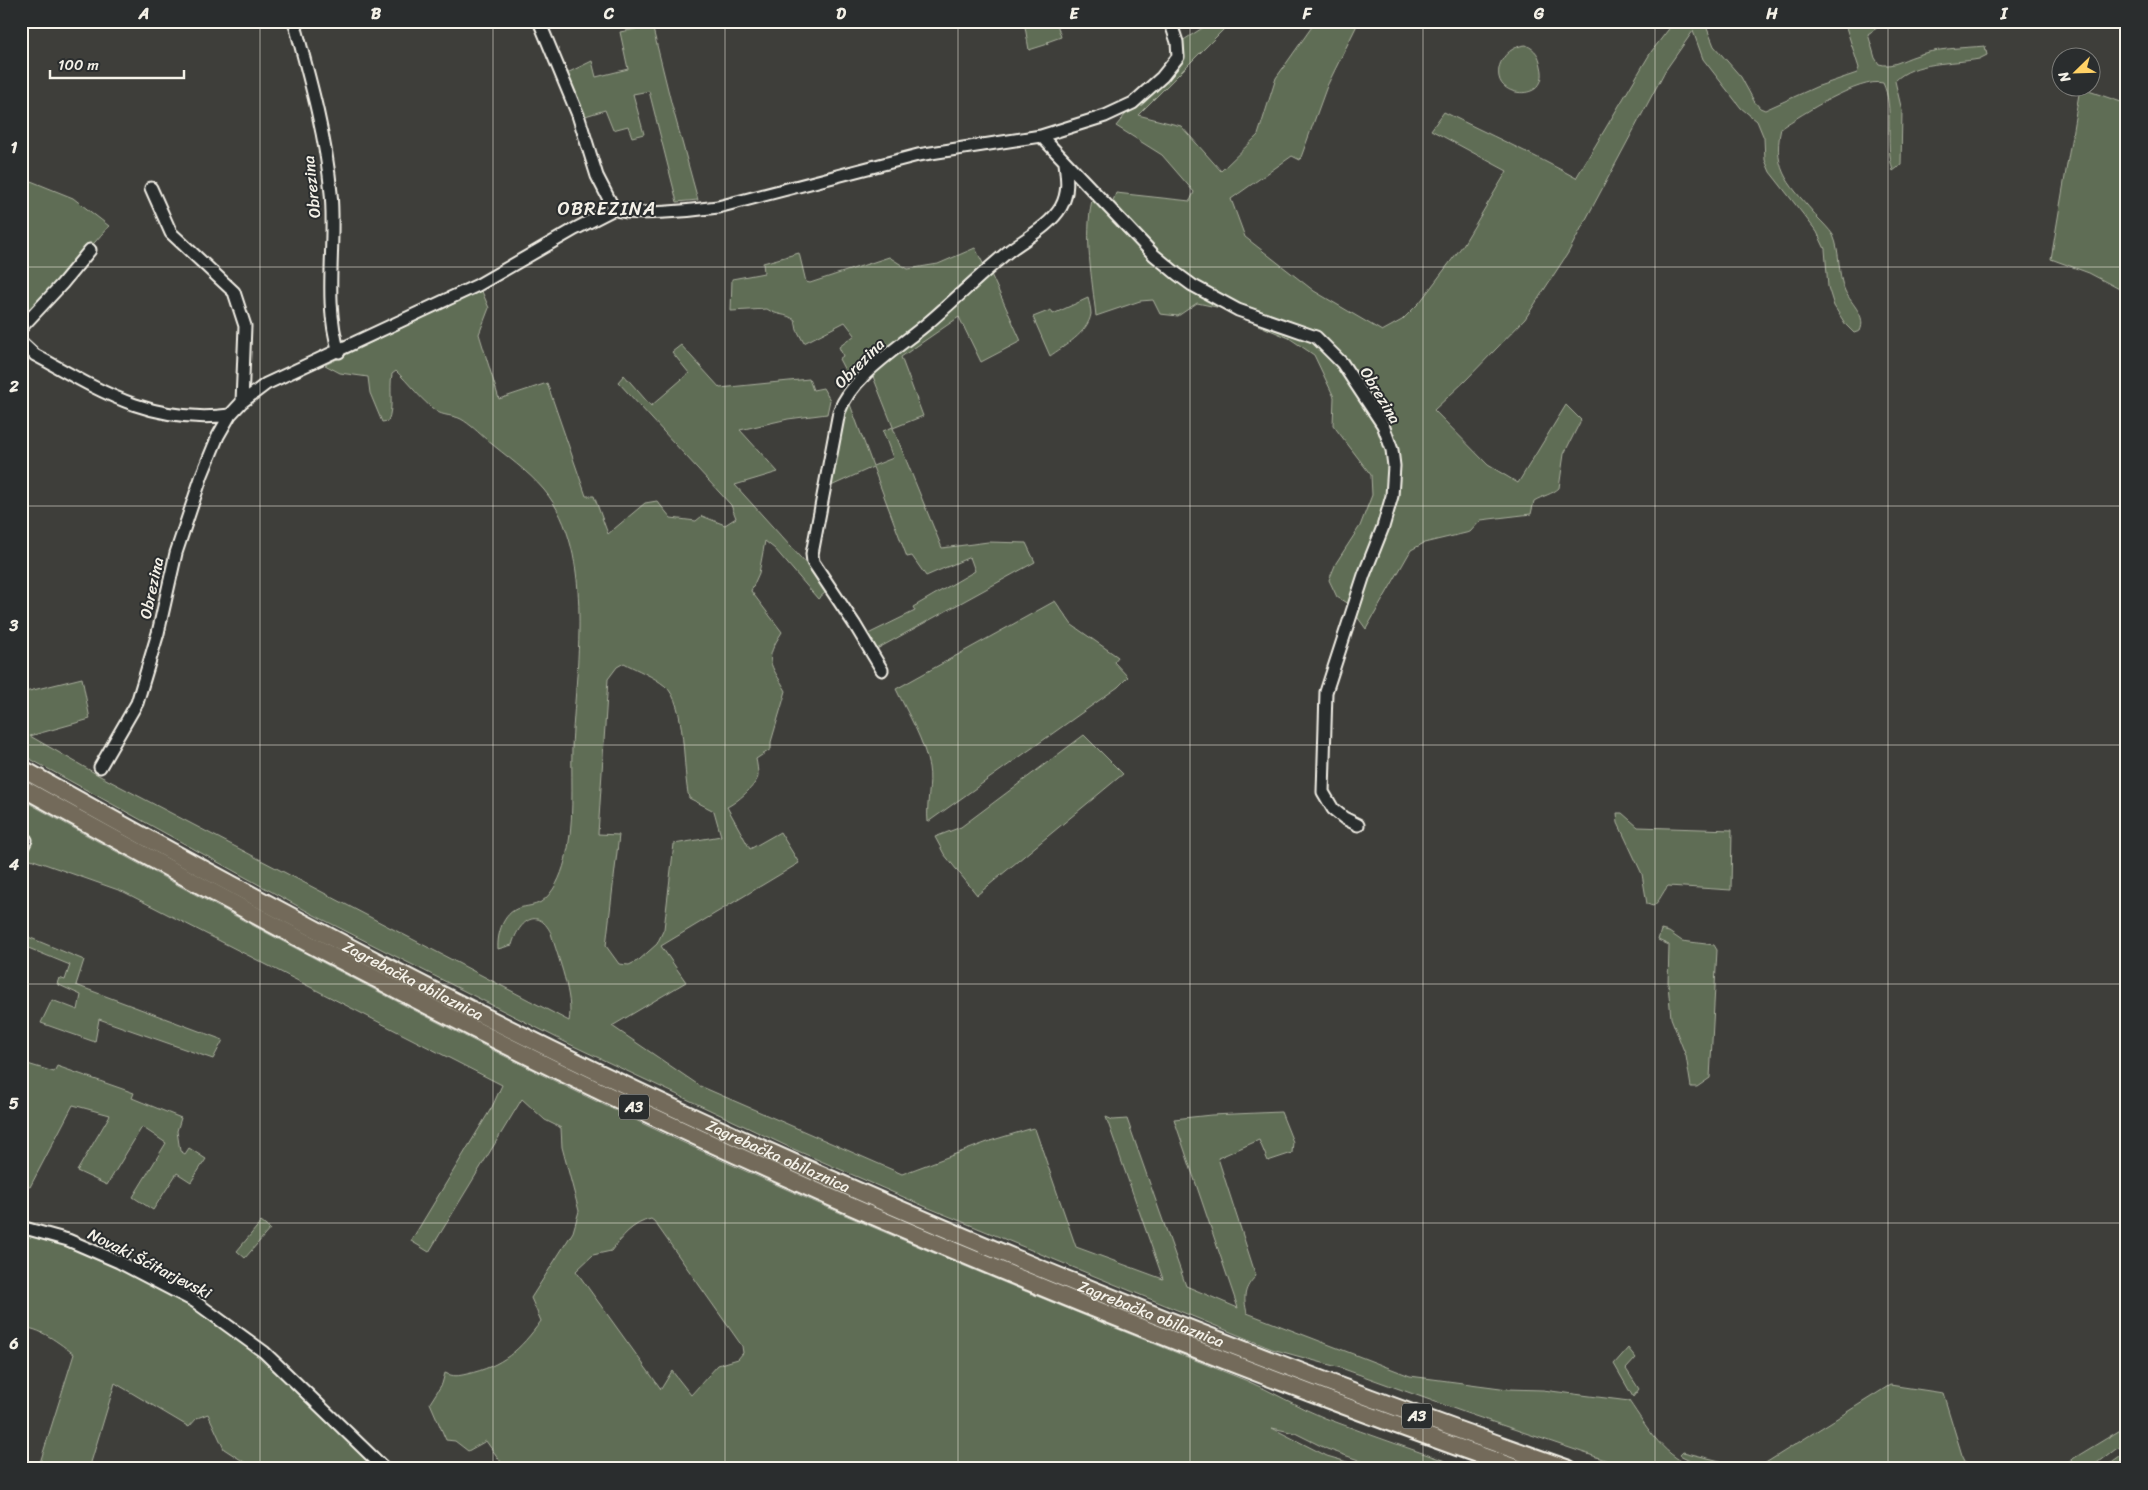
<svg xmlns="http://www.w3.org/2000/svg" width="2148" height="1490" viewBox="0 0 2148 1490" font-family="Sriracha,sans-serif">
	<style>
		.green { fill: #5f6d55; stroke: #aaaf9e; fill-rule: evenodd }
		.lines { fill: none; stroke-linecap: round; stroke-linejoin: round }
		.minor-casing { stroke: #f4f1e8; stroke-width: 15 }
		.highway-casing { stroke: #f4f1e8; stroke-width: 20 }
		.minor { stroke: #2a2d2e; stroke-width: 11 }
		.highway { stroke: #736b5a; stroke-width: 16 }
		.grid { fill: none; stroke: #f4f1e8; stroke-width: 1; stroke-opacity: 0.55 }
		.labels { text-anchor: middle; stroke-width: 4; stroke-linejoin: round; paint-order: stroke }
		.shield { fill: #2a2d2e; stroke: #b7b6b0; stroke-width: 1 }
		.shield-label { font-size: 15px; font-weight: bold; fill: #f4f1e8 }
		.street-label { font-size: 16px; fill: #f4f1e8; stroke: #2a2d2e }
		.quarter-label { font-size: 19px; letter-spacing: 1px; fill: #f4f1e8; stroke: #2a2d2e }
		.neatline { fill: none; stroke: #f4f1e8; stroke-width: 2 }
		.grid-label { font-size: 16px; text-anchor: middle; font-weight: bold; fill: #f4f1e8 }
	</style>
	<rect width="100%" height="100%" fill="#3e3e3a"/>
	<filter id="ink" filterUnits="userSpaceOnUse"><feTurbulence type="fractalNoise" baseFrequency=".02" numOctaves="2"/><feDisplacementMap in="SourceGraphic" scale="10" xChannelSelector="R" yChannelSelector="G"/><feConvolveMatrix kernelMatrix="1 2 1 2 8 2 1 2 1" color-interpolation-filters="sRGB"/></filter>
	<g filter="url(#ink)">
		<path class="green" d="M634,21h17l20,81 27,98 -21,2 -28,-111 -16,3 11,40 -12,3 -4,-11 -15,4 -8,-20 -23,7 -17,-43 27,-13 4,16 32,-8 -8,-37 16,-3z
			M1024,21h32l5,16 -14,5 1,2 -19,6z
			M1210,21h22l-94,94 43,11 40,45 37,-36 18,-57 40,-57h43l-32,65 -27,74 -8,-4 -61,43 14,38 69,54 68,40 20,-11 18,-18 43,-57 44,-74 -76,-41 13,-18c44,22 89,42 132,66l75,-126 24,-31h29l10,25 27,31 13,24 6,7 5,2 51,-23 41,-14 2,-5 -15,-47h43l-19,13 7,24 4,6c13,4 23,-4 36,-8 21,-8 48,-8 70,-10l2,9 -8,4c-26,5 -65,2 -84,22l7,30 -1,54 -8,6c-9,-30 2,-63 -10,-88 -23,-6 -82,32 -102,45 -10,45 11,58 37,90 5,5 11,11 15,17 8,18 4,39 12,56 7,14 22,25 15,40l-6,2 -8,-8 -12,-19 -6,-19 -3,-38 -8,-17 -47,-60 -5,-12 -1,-22 -7,-17 -16,-13 -38,-49 -10,-28 -28,40 -97,182 -43,66 -60,62 -31,29 54,55 30,18 48,-78 15,15 -17,34 -5,34c-6,6 -17,8 -25,13l-3,13 -50,6 -11,12 -46,11 -13,7 -45,79 -18,-25 -11,-7 -8,-17 7,-17 24,-37 12,-31 -1,-20 -38,-50 1,-28 -20,-42 -25,-17 -31,-13 -27,-15 -34,-7 -19,13 -18,-2 -7,-14 -13,1 -44,15c-4,-38 -12,-79 -4,-116l17,11 7,-18 74,8 4,-9 -32,-37 -46,-29 9,-11 55,-51 4,-12 -2,-11 22,-14z
			M1526,45c10,5 13,10 15,21 9,34 -38,33 -42,11 -3,-16 11,-31 27,-32z
			M2080,88l47,16v189l-38,-20 -38,-14z
			M21,177l52,21 36,28 -63,72 -25,25z
			M975,248l10,19 -134,115 -12,-23 4,-3 -4,-9 16,-12 -10,-13 -41,21 -7,-13 -2,-10c-10,-7 -18,-4 -28,-11l-36,2 1,-32 32,-6 -1,-10 36,-10 7,29 4,1 79,-26 19,12 30,-5z
			M990,272l31,69 -40,21 -22,-45 -58,40 22,59 -30,12 49,120 46,-6 38,1 9,19 -160,88 -9,-15 49,-24 -2,-4 62,-36 -5,-14 -44,19 -14,-20 -5,1 -34,-90 -42,19 -2,-7 19,-80 25,67 20,-8 -10,-27 10,-4 -21,-53z
			M481,289l8,19 -10,26 20,65 48,-16 39,113h8l14,38 37,-31 12,-2 14,17 25,3 6,-5 23,9 11,-7 -5,-13 -113,-123 6,-7 27,31 38,-33 -17,-21 9,-7 39,43 89,-9 4,11 10,-2 7,12 -3,14 -39,5 -48,11 38,42 -43,13 74,82 18,24 -9,8 -43,-50 -10,-8 -6,32 -8,18 31,41c-19,30 -12,30 4,59l-15,51v7l-15,10c1,5 2,11 2,17 -1,9 -22,27 -31,31l23,42 30,-17 19,31 -138,83 25,36 -74,44 88,60 202,88 91,-34 40,-12 2,1 41,118 87,32 -57,-162 7,3 14,-1 59,167 52,22 -64,-189 37,-4 70,-3 12,30 -1,11 -24,8 -9,-21 -41,18 38,118c-12,12 -13,21 -9,37l163,63 98,13 35,1 86,11c19,28 35,57 70,68h-67l-163,-55 -128,-46 -69,-19 -348,-143 -133,-58 -226,-106 -251,-127 -293,-161v-61l61,-15 8,41 -60,17 70,40 469,245c5,-24 -11,-63 -18,-88 -14,-28 -33,-10 -39,12l-14,4c-1,-15 5,-36 21,-41 7,-2 15,-2 22,-6 13,-9 20,-26 24,-41 10,-36 6,-76 7,-113 3,-77 25,-194 -28,-258 -16,-19 -38,-34 -57,-50 -8,-7 -17,-16 -26,-21 -8,-4 -18,-3 -25,-8 -15,-11 -27,-28 -40,-40l-4,3c-3,16 2,33 -4,47l-6,1 -12,-29 -2,-16 -28,-4 -15,-8zM624,663c13,7 29,13 41,23 22,18 17,84 24,112l25,13 7,25 -47,8 -10,85 -7,15 -18,16 -10,5 -10,-1 -13,-18 13,-111 -21,-1 10,-155 9,-12z
			M1088,298c1,4 3,11 3,16 -3,19 -27,32 -41,42l-17,-39 18,-7 2,4z
			M1055,601l17,24 46,32 -4,5 14,15 -10,10 -190,135c-2,-19 4,-37 1,-55 -5,-27 -21,-53 -33,-78z
			M1084,735l39,39 -146,121 -33,-41 -9,-17 26,-10z
			M21,799c213,118 427,233 648,337 189,88 382,167 576,244 27,11 52,27 80,38 47,18 95,34 143,51h-84l-57,-20 -32,-16 -23,-5 55,28 44,13h-865l-20,-28 -18,10 -13,-10 -9,-1 -16,-37 12,-19 3,-11c9,4 13,3 22,1 36,-8 53,-24 74,-53l-10,-23 42,-66 6,-21 -17,-64 -1,-19 -16,-8 -23,-21 -93,153 -18,-11 81,-134 10,-22 -378,-193 -102,-36 6,-16 -7,-9zM651,1219l3,2 88,125 1,7 -5,6 -20,6 -27,30 -19,-24 -11,18 -85,-118 17,-16 18,-4c11,-14 21,-28 40,-32z
			M1617,813h5l16,14 94,3 -1,60 -63,-4c-6,7 -8,15 -15,20l-6,-2 -5,-30 -24,-51z
			M1661,930l8,2 13,9 32,4 3,5 -7,128 -13,9h-6l-5,-31 -15,-38 -3,-34 1,-39 -11,-5z
			M21,934l63,26 -8,25 147,55 -10,19 -114,-40 -4,23 -54,-19 11,-23 26,10 3,-15 -24,-11 2,-6 6,2 5,-15 -49,-20z
			M21,1062l33,10 3,-6 77,27 -2,5 49,20 -4,13 3,20 5,3 4,-6 17,11 -15,23 -14,-9 -24,37 -20,-13 33,-54 -24,-16 -35,58 -30,-14 33,-56 -37,-10 -43,82 -9,-4z
			M261,1222l9,7 -25,29 -8,-7z
			M21,1232l51,13 116,57 82,60 112,107h-127l-31,-20 -16,-35 -11,4 -8,9 -74,-44 -26,86h-51l36,-115c-14,-10 -35,-28 -53,-26z
			M1628,1348l8,10 -10,11 13,20 -6,8 -19,-33z
			M1890,1385l53,8 19,62 7,14h-213z
			M2127,1426v19l-11,4 -26,20h-34z
			M1683,1452l70,17c-25,0 -51,-1 -73,-14z
			M2127,1452v17h-24z"/>
		<g class="lines">
			<defs>
				<path id="minor" d="M294,21c15,55 32,115 37,172 5,53 -8,107 8,159
					M539,21l39,94 19,61 17,33c19,8 82,1 104,-2l200,-52 123,-19 64,-20 28,-13 29,-26 16,-20 -1,-15 -7,-21
					M1041,136l113,119 23,19 15,11 46,25 78,27 26,26 41,62 9,25 2,16 -2,30 -9,31 -19,48 -38,117 -3,100 10,17 11,9 14,7
					M151,188l20,45 63,59 11,34 -3,76
					M21,328l41,-44 28,-34
					M21,342l14,13 13,7c60,34 110,62 182,53
					M882,670l-27,-45 -42,-63 -1,-8 27,-142c13,-37 61,-65 90,-90 27,-23 52,-48 80,-71 17,-13 41,-25 52,-44 8,-14 6,-29 4,-44
					M100,767l37,-64 21,-70 18,-80 26,-78 16,-39 12,-21 12,-13 24,-18 212,-99 97,-56 39,-20
					M21,850l5,-10
					M21,1227l47,13 51,22 75,39 70,51 121,117"/>
				<g id="highway">
					<path id="s1" d="M21,768c224,126 450,247 683,354 283,130 571,245 865,347"/>
					<path d="M21,787c222,123 446,244 676,350 269,124 543,234 822,332"/>
				</g>
			</defs>
			<use href="#minor" class="minor-casing"/>
			<use href="#highway" class="highway-casing"/>
			<use href="#minor" class="minor"/>
			<use href="#highway" class="highway"/>
		</g>
	</g>
	<path class="grid" d="M260,21v1448M493,21v1448M725,21v1448M958,21v1448M1190,21v1448M1423,21v1448M1655,21v1448M1888,21v1448M21,267h2106M21,506h2106M21,745h2106M21,984h2106M21,1223h2106"/>
	<g class="labels">
		<g class="shield">
			<rect x="619" y="1094.5" width="30" height="25" rx="4"/>
			<rect x="1402" y="1403.5" width="30" height="25" rx="4"/>
		</g>
		<g class="shield-label">
			<text x="634" y="1112">A3</text>
			<text x="1417" y="1421">A3</text>
		</g>
		<g class="street-label">
			<text transform="translate(311 187) rotate(-96)" y="6">Obrezina</text>
			<text transform="translate(859 363) rotate(-45)" y="6">Obrezina</text>
			<text transform="translate(1381 395) rotate(59)" y="6">Obrezina</text>
			<text transform="translate(151 588) rotate(-78)" y="6">Obrezina</text>
			<text dy="6" stroke="none"><textPath href="#s1" startOffset="446">Zagrebačka obilaznica</textPath></text>
			<text dy="6" stroke="none"><textPath href="#s1" startOffset="851">Zagrebačka obilaznica</textPath></text>
			<text transform="translate(150 1263) rotate(27)" y="6">Novaki Šćitarjevski</text>
			<text dy="6" stroke="none"><textPath href="#s1" startOffset="1256">Zagrebačka obilaznica</textPath></text>
		</g>
		<g class="quarter-label">
			<text x="607" y="215">OBREZINA</text>
		</g>
	</g>
	<rect width="2148" height="1490" fill="none" stroke="#2a2d2e" stroke-width="55"/>
	<g transform="translate(2076 72) rotate(247)"><circle r="24" fill="#2a2d2e" stroke="#7b7b78"/>
	<path d="M0-4L9 19L0 12L-9 19Z" fill="#ffd166"/>
	<text y="-8" font-size="14" font-weight="bold" text-anchor="middle" fill="#f4f1e8">N</text>
	</g>
	<path d="M50 70v8h134v-8" fill="none" stroke="#f4f1e8" stroke-width="2.5"/>
	<text x="58" y="70" font-size="15" fill="#f4f1e8" stroke="#2a2d2e" stroke-width="4" paint-order="stroke">100 m</text>
	<rect x="28" y="28" width="2092" height="1434" class="neatline"/>
	<g class="grid-label">
		<text x="144" y="19">A</text>
		<text x="376" y="19">B</text>
		<text x="609" y="19">C</text>
		<text x="841" y="19">D</text>
		<text x="1074" y="19">E</text>
		<text x="1307" y="19">F</text>
		<text x="1539" y="19">G</text>
		<text x="1772" y="19">H</text>
		<text x="2004" y="19">I</text>
		<text x="14" y="153">1</text>
		<text x="14" y="392">2</text>
		<text x="14" y="631">3</text>
		<text x="14" y="870">4</text>
		<text x="14" y="1109">5</text>
		<text x="14" y="1349">6</text>
	</g>
</svg>
